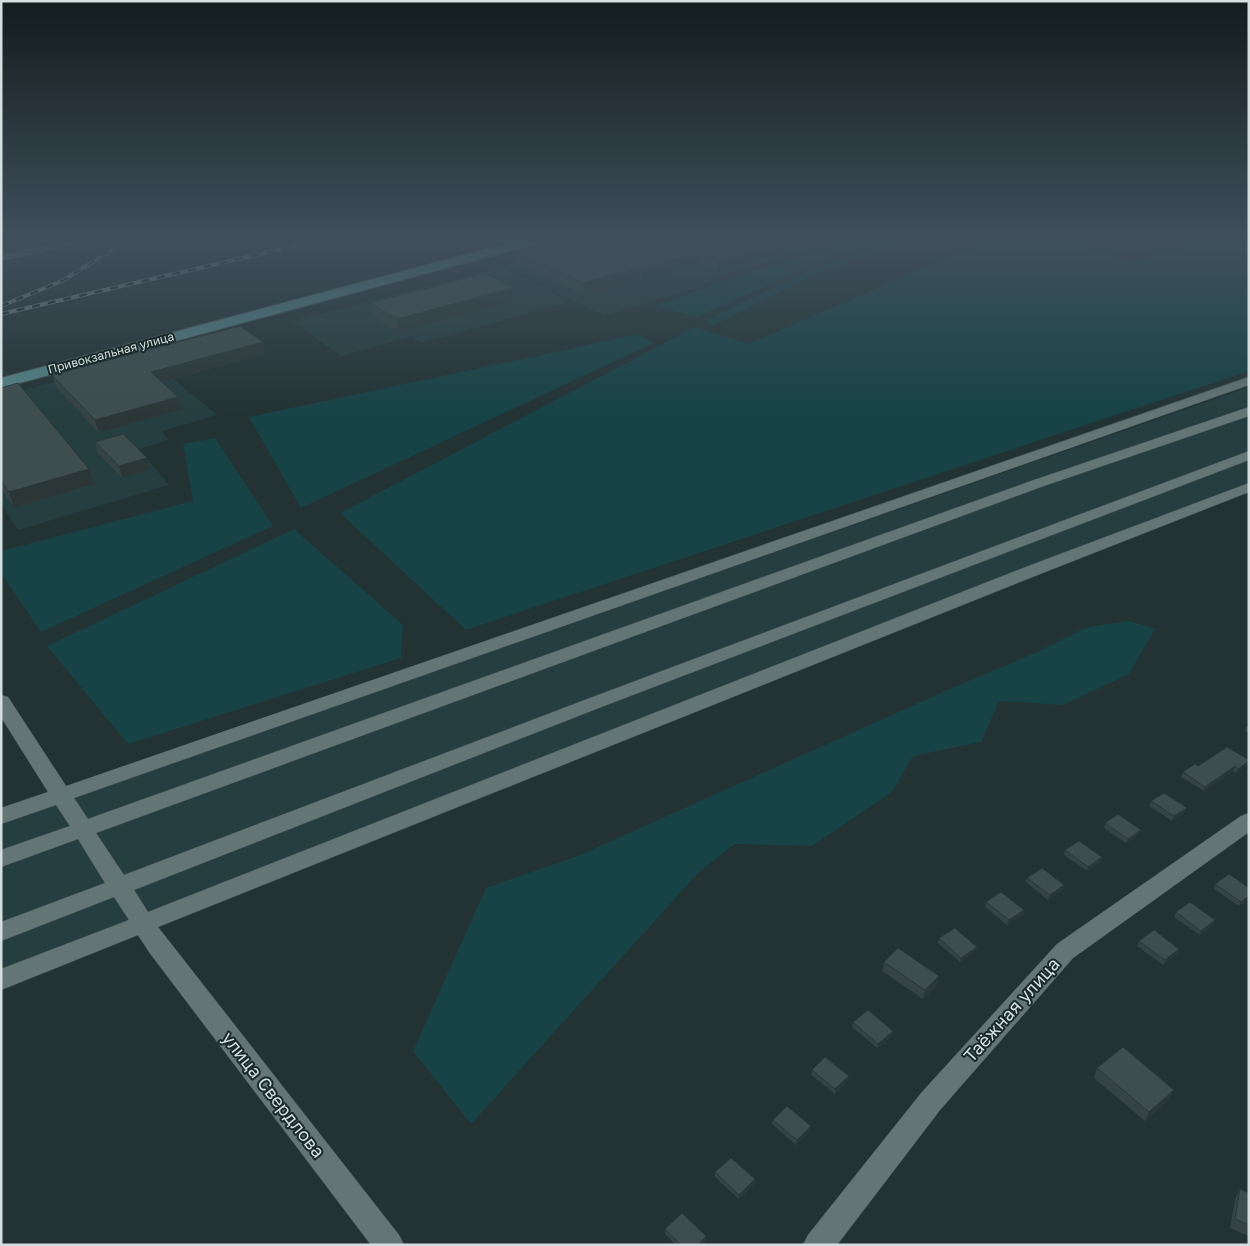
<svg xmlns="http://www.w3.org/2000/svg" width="1250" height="1246" viewBox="0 0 1250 1246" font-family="'Golos Text',sans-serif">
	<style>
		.built { fill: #253e3f }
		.green { fill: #174346 }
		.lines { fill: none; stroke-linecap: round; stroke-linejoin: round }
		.minor-casing { stroke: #445152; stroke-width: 1 }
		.major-casing { stroke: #445152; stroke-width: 2 }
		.minor { fill: #647576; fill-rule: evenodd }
		.major { fill: #548589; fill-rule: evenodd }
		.rail-casing { stroke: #738081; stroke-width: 4 }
		.rail { stroke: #1a292a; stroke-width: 2.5; stroke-dasharray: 8; stroke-linecap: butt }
		.wall { fill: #354344 }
		.shaded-wall { fill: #2b3737 }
		.building { fill: #3e4e4f; stroke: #2b3737 }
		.labels { text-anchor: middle; stroke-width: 4; stroke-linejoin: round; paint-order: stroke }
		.far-street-label { font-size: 12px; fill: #d4dede; stroke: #1a292a }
		.near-street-label { font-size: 18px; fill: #d4dede; stroke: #1a292a }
	</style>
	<rect width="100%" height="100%" fill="#233334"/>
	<path class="built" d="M546,239h296l-126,38 -11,8 -101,31 -100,-51 57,-15 -20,-9z
		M504,267l65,35 -148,41 -10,-6 -70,19 -49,-35z
		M147,357l70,58 -55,16 6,9 -29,9 30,36 -151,45 -17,-26v-108z
		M1249,387v100l-1248,501v-166z"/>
	<path class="green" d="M859,239h10l8,4 -71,25 -109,49 -42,-11 82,-30z
		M992,239h75l66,23 83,-23h20l13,4v128l-783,259 -126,-117 355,-186 53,17z
		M895,241l5,3 -79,28 -107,53 -10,-4 109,-52z
		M639,334l15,9 -353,165 -52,-91z
		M215,438l58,88 -232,106 -40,-59v-22l192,-50 -10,-57z
		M294,529l109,96 -2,33 -273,86 -81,-98z
		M1129,621l26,8 -26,45 -66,31 -64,-4 -18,41 -68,14 -21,36 -80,54 -77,-2 -36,28 -228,252 -58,-73 73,-163 94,-33 374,-168 81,-34 52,-26z"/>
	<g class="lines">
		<defs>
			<path id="minor" d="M71,239h20l-5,3 -85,19v-6z
				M1249,377v8l-1175,413 14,21 943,-338 218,-74v9l-208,71 -945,346 28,42 466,-177 659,-247v9l-645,246 -470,184 14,22 875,-344 226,-85v9l-214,84 -877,351 241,308 5,10h-33l-222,-293 -11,-17 -137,55v-21l128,-49 -15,-23 -113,44v-19l104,-39 -27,-44 -77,28v-17l69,-24 -14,-21 -55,19v-16l47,-16 -47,-75v-22l7,2 58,89z
				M1249,813v19l-176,126 -133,152 -103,135h-34l5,-10 114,-143 135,-148 184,-128z"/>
			<path id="major" d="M524,239h21l-2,3 -542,146v-10z"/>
		</defs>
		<use href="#minor" class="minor-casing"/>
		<use href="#major" class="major-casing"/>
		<use href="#minor" class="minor"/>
		<use href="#major" class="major"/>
		<defs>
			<path id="rail" d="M1,306l61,-25 68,-42
				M1,314l324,-75"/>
		</defs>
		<use href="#rail" class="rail-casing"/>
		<use href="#rail" class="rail"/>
	</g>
	<path class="wall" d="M545,239h254l-16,5v8l-66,19 -16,-7 -59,16 -2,-1 -56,16 -68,-33v-11l30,-8h-1z
		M514,301l-116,31 -26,-17 -2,-12z
		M263,342l2,12 -103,28 16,15 3,12 -82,24 -43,-46 -4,-12z
		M1,388l88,81 5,15 -80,24 -13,-19z
		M95,442l52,16 3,11 -28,9 -24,-25z
		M1249,725v9l-4,-3 1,-4z
		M1249,760l-1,5 -12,8 -3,-2 -29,20 -23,-14 2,-5 15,-6z
		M1151,801l34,11 -13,9 -23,-15z
		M1105,823l36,7 -2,4 -13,9 -22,-15z
		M1065,850l36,12 -14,9 -23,-16z
		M1027,878l37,7 -1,4 -15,11 -22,-18z
		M1215,884l34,4v11l-10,7 -25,-17z
		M986,902l37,12 -16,11 -22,-18z
		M1176,912l39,8 -2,5 -13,10 -26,-18z
		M939,938l38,9 -1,4 -16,11 -22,-19z
		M1139,941l38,13 -14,11 -26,-19z
		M884,962l53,23 -14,14 -41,-28z
		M853,1022l39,14 -15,12 -25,-21z
		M1097,1068l73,31 -25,22 -51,-43z
		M812,1070l37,6 -1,4 -13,14 -24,-19z
		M773,1120l38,6 -1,5 -14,14 -24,-21z
		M715,1172l40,7 -1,5 -15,15 -24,-22z
		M1240,1189l9,4v43l-19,-8 5,-29z
		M665,1229l41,7v5l-4,4h-26l-11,-11z"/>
	<path class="shaded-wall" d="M7,239h19l1,8 -26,6v-12z
		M772,239h27l-16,5v8l-66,19 1,-11z
		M701,252v12l-59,16v-12z
		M640,267v12l-56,16 -1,-12z
		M513,288l1,13 -116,31 -1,-13z
		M263,342l2,12 -111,30 -3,-12z
		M178,397l3,12 -82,24 -4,-13z
		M147,458l3,11 -28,9 -3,-12z
		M89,469l5,15 -80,24 -5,-16z
		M1249,761l-1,4 -12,8 2,-4z
		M1235,766l-2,5 -29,20 1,-4z
		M1187,808l-2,4 -13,9 2,-5z
		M1141,830l-2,4 -13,9 2,-4z
		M1102,857l-1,5 -14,9 1,-4z
		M1064,885l-1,4 -15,11 2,-5z
		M1249,896v3l-10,7 2,-4z
		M1024,910l-1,4 -16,11 2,-5z
		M1215,920l-2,5 -13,10 1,-4z
		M977,947l-1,4 -16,11 1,-4z
		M1179,949l-2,5 -14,11 2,-5z
		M939,976l-2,9 -14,14 2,-9z
		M893,1031l-1,5 -15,12 1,-4z
		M849,1076l-1,4 -13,14v-5z
		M1174,1090l-4,9 -25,22 4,-9z
		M811,1126l-1,5 -14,14 1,-5z
		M755,1179l-1,5 -15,15v-4z
		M706,1236v5l-4,4h-4z"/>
	<path class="building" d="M560,239h219l5,2 -66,19 -17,-8 -59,16 -2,-1 -57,16 -67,-32z
		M485,273l28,15 -116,31 -27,-16z
		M240,326l23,16 -112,30 27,25 -83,23 -43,-45z
		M18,383l71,86 -80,23 -8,-11v-93z
		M123,434l24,24 -28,8 -24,-24z
		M1227,747l22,13v1l-11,8 -3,-3 -30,21 -22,-15 12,-8 3,2z
		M1164,793l23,15 -13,8 -23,-15z
		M1118,814l23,16 -13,9 -23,-16z
		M1079,841l23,16 -14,10 -23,-17z
		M1042,868l22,17 -14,10 -23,-17z
		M1229,874l20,14v8l-8,6 -26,-18z
		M1001,892l23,18 -15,10 -23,-18z
		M1190,902l25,18 -14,11 -25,-19z
		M955,928l22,19 -16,11 -22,-20z
		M1154,930l25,19 -14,11 -26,-19z
		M898,948l41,28 -14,14 -41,-28z
		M868,1010l25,21 -15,13 -25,-22z
		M1123,1047l51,43 -25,22 -52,-44z
		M825,1057l24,19 -14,13 -23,-19z
		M787,1106l24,20 -14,14 -24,-20z
		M731,1158l24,21 -16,16 -24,-23z
		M1240,1189l9,4v32l-14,-6z
		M682,1213l24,23 -8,9h-17l-16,-16z"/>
	<linearGradient id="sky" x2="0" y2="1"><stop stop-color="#131c1d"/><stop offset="0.58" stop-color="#3f505c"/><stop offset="1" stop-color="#3f505c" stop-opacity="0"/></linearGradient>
	<rect width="1250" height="414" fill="url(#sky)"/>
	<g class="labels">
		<g class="far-street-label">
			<text transform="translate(111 353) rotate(-15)" y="4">Привокзальная улица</text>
		</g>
		<g class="near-street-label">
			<text transform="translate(1012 1010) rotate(-48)" y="6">Таёжная улица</text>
			<text transform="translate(273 1095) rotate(52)" y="6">улица Свердлова</text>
		</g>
	</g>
	<rect width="1250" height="1246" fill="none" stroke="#d4dede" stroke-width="5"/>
</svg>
